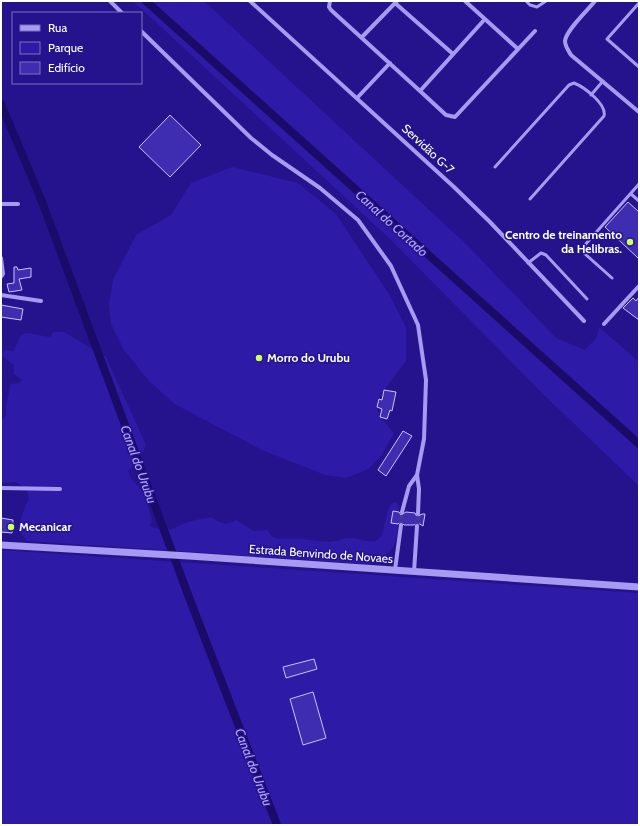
<svg xmlns="http://www.w3.org/2000/svg" width="640" height="826" viewBox="0 0 640 826" font-family="Cabin,sans-serif">
	<style>
		.green { fill: #2d1aa7 }
		.lines { fill: none; stroke-linecap: round; stroke-linejoin: round }
		.canal { stroke: #1a0b69; stroke-width: 8 }
		.building { fill: #3f2db1; stroke: #cac2fc }
		.minor-tunnel { stroke: #46369e; stroke-width: 4; stroke-dasharray: 4 2; stroke-linecap: butt }
		.service { stroke: #a79bf1; stroke-width: 3 }
		.minor { stroke: #a79bf1; stroke-width: 4 }
		.tertiary { stroke: #a79bf1; stroke-width: 7 }
		.poi-dot { fill: #cfff5b; stroke: #25138d; stroke-width: 1.5 }
		.labels { text-anchor: middle; stroke-width: 3; stroke-linejoin: round; paint-order: stroke }
		.street-label { font-size: 12px; fill: #fff; stroke: #25138d }
		.poi-label { font-size: 12px; font-weight: bold; fill: #fff; stroke: #25138d; text-anchor: start }
		.water-label { font-size: 13px; font-style: italic; fill: #b1a7f8; stroke: #25138d }
	</style>
	<rect width="100%" height="100%" fill="#25138d"/>
	<path class="green" d="M133,1h71l264,245 88,92 29,12 12,-13 2,-10 40,35v124l-96,-92 -153,-155z
		M232,167l66,16 38,31 53,80 17,33v34l-27,36 -2,10 3,10 14,16 -13,23 -13,13 -22,9 -21,-3 -63,-25 -86,-45 -27,-24 -25,-31 -13,-26 -2,-20 4,-24 23,-45 35,-20 20,-32z
		M53,332h11l42,25 40,88c-3,8 -11,21 -18,26l3,8 14,15 7,26 -2,6c21,9 24,0 42,-5 6,-2 13,-2 19,-4 9,6 15,9 25,3l18,11 13,-1c1,1 4,5 6,7 9,4 21,0 30,2 9,1 19,3 28,3 6,-1 12,-4 18,-4 8,-1 21,6 28,2 11,-6 4,-27 17,-38l3,1 2,5c-2,13 1,36 -11,45 -5,4 -12,6 -18,11l-343,-23 -10,-12c5,-11 6,-20 12,-30l-2,-9 -11,-8 -15,1v-63l5,-4c-1,-11 3,-20 4,-32l9,-1 3,-3 -8,-6v-9l-12,-9 2,-6 10,1 6,-15 6,-3 24,4z
		M1,550l638,43v232h-638z"/>
	<g class="lines">
		<path class="canal" d="M146,1l493,443
			M1,104l40,95 149,401 87,225"/>
	</g>
	<path class="building" d="M170,115l31,30 -31,32 -31,-30z
		M628,202l11,10v47l-34,-32z
		M14,267h3l1,3 13,-2v9l-12,2 3,11 -13,2 -2,-8 7,-1z
		M639,297v23l-16,-12 10,-10 3,3z
		M1,305l22,4 -2,11 -20,-3z
		M384,390l12,2 -4,19 -2,-1 -3,9 -7,-2 2,-8 -5,-2 2,-8 3,1z
		M403,431l9,5 -26,40 -8,-6z
		M393,511l6,1 2,3 5,-3 9,1 2,4 5,-3h3l-2,12 -5,-3 -4,2h-10l-3,-3 -3,2 -7,-1z
		M1,518l12,2 -1,13 -11,-1z
		M314,659l3,10 -31,9 -3,-11z
		M313,692l13,46 -23,7 -13,-46z"/>
	<g class="lines">
		<path class="minor-tunnel" d="M401,525l1,-13
			M417,526l1,-12"/>
		<path class="service" d="M526,1l4,4 7,2 9,-6
			M639,3l-32,36 32,28
			M591,95l12,-14
			M495,167l74,-82 5,-2c10,4 33,21 30,33l-74,83
			M631,194l8,7
			M528,263l13,-10 5,2 41,44
			M612,278l-27,-24 -2,-3 1,-5 55,-62"/>
		<path class="minor" d="M110,1l12,12
			M250,1l204,186 36,35 94,99
			M330,1l-1,6 2,3 89,81 65,-72
			M465,1l53,48
			M595,1c-7,9 -29,29 -30,40 0,5 3,9 6,14l68,57
			M395,3l58,51
			M141,31l110,107 21,17 48,33 38,32 33,46 27,59 8,55 -2,59 -7,36 -8,11 -7,26
			M362,37l35,-36
			M420,91l26,24 9,2 80,-86
			M357,98l33,-35
			M1,204h17
			M1,258l2,16 -2,3
			M1,295l40,6
			M604,324l35,-38
			M417,475l2,14 -1,25
			M1,488l59,1
			M395,570l6,-45
			M414,572l3,-46"/>
		<path class="tertiary" d="M1,545l188,11 450,31"/>
	</g>
	<g class="poi-dot">
		<circle cx="630" cy="242" r="4"/>
		<circle cx="259" cy="358" r="4"/>
		<circle cx="11" cy="527" r="4"/>
	</g>
	<g class="labels">
		<g class="street-label">
			<text transform="translate(428 149) rotate(43)" y="4">Servidão G-7</text>
			<text transform="translate(321 554) rotate(4)" y="4">Estrada Benvindo de Novaes</text>
		</g>
		<g class="poi-label">
			<text x="622" y="239" text-anchor="end">Centro de treinamento<tspan x="622" dy="14">da Helibras.</tspan></text>
			<text x="267" y="362">Morro do Urubu</text>
			<text x="19" y="531">Mecanicar</text>
		</g>
		<g class="water-label">
			<text transform="translate(392 223) rotate(42)" y="5">Canal do Cortado</text>
			<text transform="translate(139 464) rotate(70)" y="5">Canal do Urubu</text>
			<text transform="translate(254 767) rotate(69)" y="5">Canal do Urubu</text>
		</g>
	</g>
	<rect width="640" height="826" fill="none" stroke="#ffffff" stroke-width="4"/>
	<rect x="12" y="12" width="130" height="72" fill="#25138d" stroke="#7c71bb"/>
	<rect x="20" y="25" width="20" height="6" fill="#a79bf1" stroke="#7c71bb"/>
	<text x="48" y="32" font-size="12" fill="#ffffff">Rua</text>
	<rect x="20" y="42" width="20" height="12" fill="#2d1aa7" stroke="#7c71bb"/>
	<text x="48" y="52" font-size="12" fill="#ffffff">Parque</text>
	<rect x="20" y="62" width="20" height="12" fill="#3f2db1" stroke="#7c71bb"/>
	<text x="48" y="72" font-size="12" fill="#ffffff">Edifício</text>
</svg>
